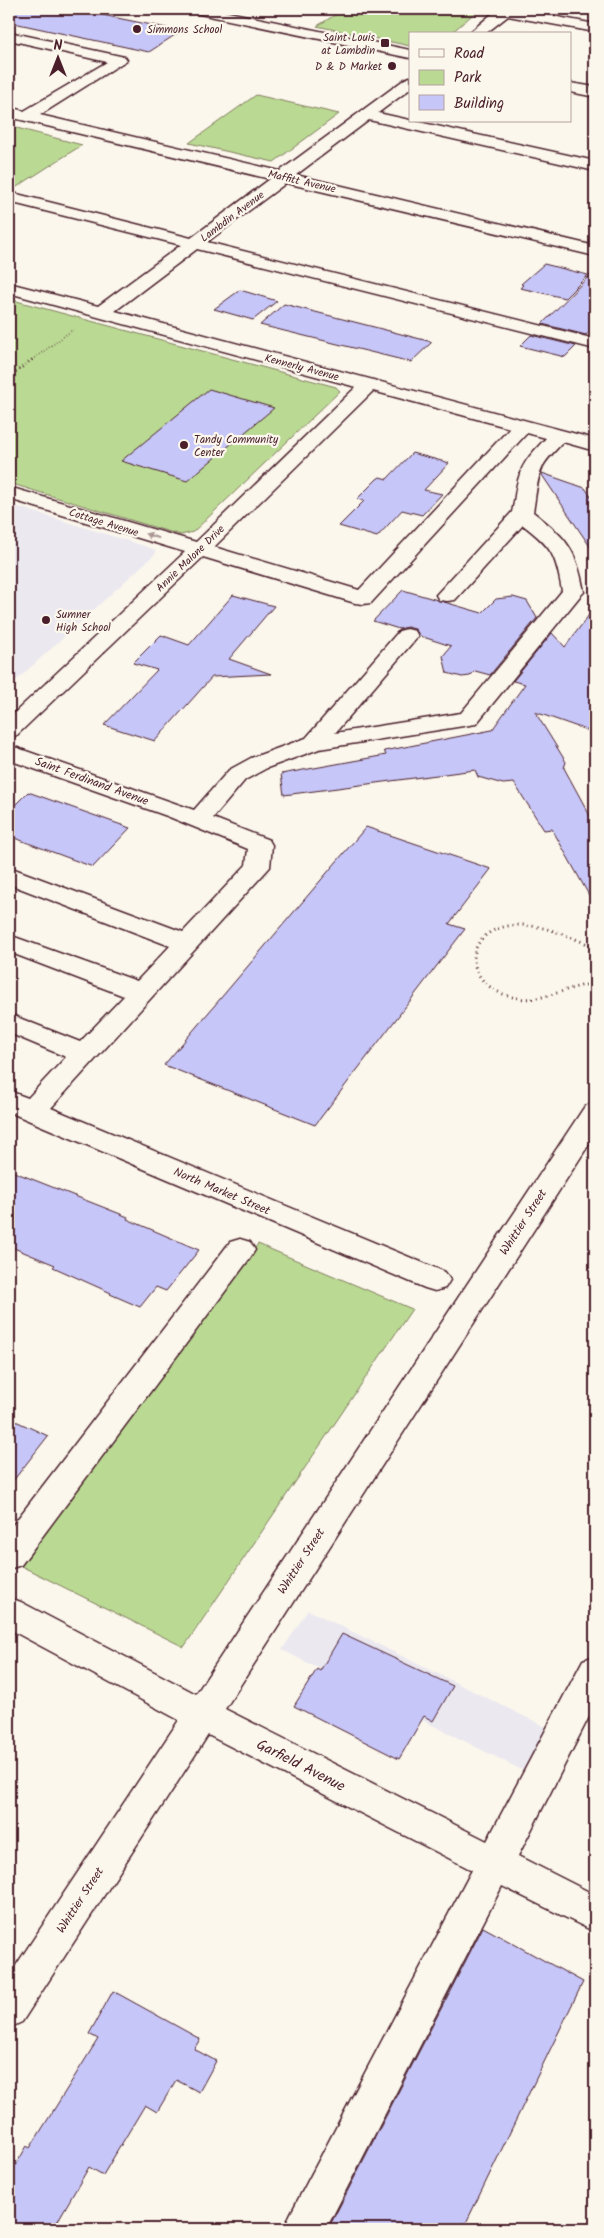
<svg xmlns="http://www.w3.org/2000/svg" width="604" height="2238" viewBox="0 0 604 2238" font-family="Kalam,sans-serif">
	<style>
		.built { fill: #ebe8f0 }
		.green { fill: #bada93; stroke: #827c5f }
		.building { fill: #c7c6f8; stroke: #4a1f2b }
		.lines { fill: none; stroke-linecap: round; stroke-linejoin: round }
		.minor-casing { stroke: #4a1f2b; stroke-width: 3 }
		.path-far2 { stroke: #4a1f2b; stroke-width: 2; stroke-dasharray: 0.5 2.5; stroke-linecap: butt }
		.path-far1 { stroke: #4a1f2b; stroke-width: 2.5; stroke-dasharray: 1 3; stroke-linecap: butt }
		.path { stroke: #4a1f2b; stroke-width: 3; stroke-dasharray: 1 4; stroke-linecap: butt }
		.minor { fill: #fbf7ec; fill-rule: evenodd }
		.oneway { fill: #ab9695 }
		.poi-dot { fill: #4a1f2b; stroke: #fbf7ec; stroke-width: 2 }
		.labels { text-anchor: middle; stroke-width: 4.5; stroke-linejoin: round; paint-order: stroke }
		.far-poi-label { font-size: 11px; fill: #4a1f2b; stroke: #fbf7ec; text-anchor: start }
		.far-street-label { font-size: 11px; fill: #4a1f2b; stroke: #fbf7ec }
		.street-label { font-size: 12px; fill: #4a1f2b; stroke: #fbf7ec }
		.near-street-label { font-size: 15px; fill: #4a1f2b; stroke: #fbf7ec }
	</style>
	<rect width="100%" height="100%" fill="#fbf7ec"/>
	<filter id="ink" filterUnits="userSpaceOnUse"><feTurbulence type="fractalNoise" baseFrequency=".02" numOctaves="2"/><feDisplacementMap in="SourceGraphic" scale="10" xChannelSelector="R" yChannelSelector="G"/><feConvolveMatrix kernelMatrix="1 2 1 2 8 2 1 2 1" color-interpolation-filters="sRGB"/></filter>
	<g filter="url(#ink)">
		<path class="built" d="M9,504l145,45 2,4 -147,134z
			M308,1610l240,118 -22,44 -244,-122z"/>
		<path class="green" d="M345,9h129l4,1 -28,24h-40v12l-93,-20z
			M256,95l83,19 -65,48 -85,-19z
			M9,126l73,19 -73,47z
			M9,299l327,88 4,4 -147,141 -12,3 -11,-3 -161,-49z
			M258,1244l154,65 -228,338 -167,-83z"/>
		<path class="building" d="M9,9h64l108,22 -32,21 -140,-30z
			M544,264l44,11 -23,23 -45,-10 3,-3 -2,-1z
			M595,270v56l-9,9 -44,-11z
			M240,290l37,11 -24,19 -39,-11z
			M284,304l90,23 58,15 -21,20 -151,-37z
			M531,335l45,11 -11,11 -45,-11z
			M209,389l65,19 -87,73 -66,-20z
			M412,453l37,10 -25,27 18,4 -20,21 -20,-5 -25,27 -38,-11 25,-25 -7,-2 20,-20 3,-2 7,2z
			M542,473l43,15 10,14v52l-53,-79z
			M403,590l79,23 14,-14 17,-2 14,4 10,17 -47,57 -15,-4 -5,5 -8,1 -15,-4 -4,-17 8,-10 -31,-10 -5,-7 -8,-2 -8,2 -26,-8z
			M233,595l41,11 -45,53 42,15 -59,3 -57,64 -51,-16 53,-55 -24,-7 28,-28 28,10z
			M595,607v126l-60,-21 31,50 -2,6 31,57v81l-43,-77 -8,1 -30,-47 -11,1 -25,-7 -3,-7 -191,25 -3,-21 105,-19 -2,-4 108,-21 33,-46 -12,-3 39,-48 13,14z
			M28,792l102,36 -37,39 -84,-31v-25z
			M366,827l125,42 -42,55 16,5 -150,196 -151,-60z
			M9,1170l119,47 -1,2 72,31 -33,41 -10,-4 -16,20 -30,-13 1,-1 -58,-26 2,-2 -46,-19z
			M9,1418l39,18 -39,50z
			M342,1634l111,52 -20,35 -9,-5 -25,43 -105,-53 23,-37 3,2z
			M483,1927l100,55 -120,247h-135z
			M113,1991l87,48 -6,10 22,12 -17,31 -23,-12 -19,32 -12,-7 -42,70 -14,-8 -36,62h-44v-53l18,-30 3,2 68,-109 -9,-5z"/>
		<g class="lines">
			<defs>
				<path id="minor" d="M188,9h26l196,41v8l-215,-45z
					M486,9h29l80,15v8l-87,-16 -23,18h-17l25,-21z
					M9,32l111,24 5,1 2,3 -87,55 240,56 125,-92 5,-2v12l-32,24 217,48v10l-226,-51 -73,55 299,71v10l-309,-73 -79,59 388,97v10l-398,-100 -82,62 480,128v12l-32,-9c-7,8 -16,16 -20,24 -7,14 -7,31 -10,46 34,27 43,36 51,80l-4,4 -104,128 -157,25 -52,19 -22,12 -32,38 56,22 3,5 -2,22 -219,241 394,164 5,8 -5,8 -10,3 -10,-3 -416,-176v-21l19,7 38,-41 -57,-24v-19l71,28 44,-46 -115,-44v-17l128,46 33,-35 -161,-62v-17l174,65 63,-67 2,-16 -81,-33 -158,-56v-15l185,65 35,-40 22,-12 55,-20 93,-107 8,-2 8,2 3,5 -83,97 126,-20 101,-122c-6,-36 -10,-44 -39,-66l-68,75 -8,1 -8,-1 -3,-5 76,-83c3,-11 3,-24 7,-35 4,-16 16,-27 27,-39l-19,-5 -156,170 -8,1 -8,-1 -152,-46 -186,178 -8,2v-19l176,-166 -176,-53v-12l187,55 160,-155 -347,-94v-10l89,23 83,-61 -172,-43v-10l182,46 79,-59 -261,-62v-10l15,4 83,-49 -98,-22zM373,391l137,37 -151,162 -145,-43z
					M570,83l25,4v10l-25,-5z
					M595,1103v32l-370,574 262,132 96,-181 12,-4v49l-77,151 77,39v37l-93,-46 -176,343h-42l6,-14 182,-345 -264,-135 -186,287 -13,6v-52l170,-256 -170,-91v-31l12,4 175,92 389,-588z
					M240,1239l10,3 5,8 -5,8 -229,307 -12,4v-39l221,-288z"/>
			</defs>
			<use href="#minor" class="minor-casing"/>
			<path class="path-far2" d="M32,360l43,-32"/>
			<path class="path-far1" d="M9,377l24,-18"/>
			<path class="path" d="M595,947c-23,-9 -47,-21 -73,-22 -62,-1 -64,62 -5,73 26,5 52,-13 78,-14"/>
			<use href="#minor" class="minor"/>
		</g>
		<defs><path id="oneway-solid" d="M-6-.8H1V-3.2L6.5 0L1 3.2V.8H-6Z" transform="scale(1.25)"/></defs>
		<use class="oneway" href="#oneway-solid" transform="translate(152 536) rotate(-163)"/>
	</g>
	<g class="poi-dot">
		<circle cx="137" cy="29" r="5"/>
		<rect x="380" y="38" width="10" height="10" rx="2.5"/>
		<circle cx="392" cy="66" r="5"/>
		<circle cx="184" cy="445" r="5"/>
		<circle cx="46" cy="620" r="5"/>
	</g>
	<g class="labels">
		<g class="far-poi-label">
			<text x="147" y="33">Simmons School</text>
			<text x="375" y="41" text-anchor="end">Saint Louis<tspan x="375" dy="13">at Lambdin</tspan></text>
			<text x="382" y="70" text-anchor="end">D &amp; D Market</text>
			<text x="194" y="443">Tandy Community<tspan x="194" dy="13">Center</tspan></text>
			<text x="56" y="618">Sumner<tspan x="56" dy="13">High School</tspan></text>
		</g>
		<g class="far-street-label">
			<text transform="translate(302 181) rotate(13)" y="4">Maffitt Avenue</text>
			<text transform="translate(232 216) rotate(-37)" y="4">Lambdin Avenue</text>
			<text transform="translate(302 367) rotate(15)" y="4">Kennerly Avenue</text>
			<text transform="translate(104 522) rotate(17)" y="4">Cottage Avenue</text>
			<text transform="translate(190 558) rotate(-44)" y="4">Annie Malone Drive</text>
		</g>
		<g class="street-label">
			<text transform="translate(92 781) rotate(20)" y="4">Saint Ferdinand Avenue</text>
			<text transform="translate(222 1191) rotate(23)" y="4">North Market Street</text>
			<text transform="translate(523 1222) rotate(-57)" y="4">Whittier Street</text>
			<text transform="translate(301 1561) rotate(-57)" y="4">Whittier Street</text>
			<text transform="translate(80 1900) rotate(-57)" y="4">Whittier Street</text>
		</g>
		<g class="near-street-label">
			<text transform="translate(301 1765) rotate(27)" y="5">Garfield Avenue</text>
		</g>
	</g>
	<rect width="604" height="2238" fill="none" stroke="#fbf7ec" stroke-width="30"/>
	<rect x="15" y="15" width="574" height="2208" fill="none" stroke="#4a1f2b" stroke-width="2" filter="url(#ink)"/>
	<rect x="409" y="32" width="162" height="90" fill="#fbf7ec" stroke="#b4a19f"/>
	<rect x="419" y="49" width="25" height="8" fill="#fbf7ec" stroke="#b4a19f"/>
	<text x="454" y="58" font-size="15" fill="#4a1f2b">Road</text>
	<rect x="419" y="70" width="25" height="15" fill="#bada93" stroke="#b4a19f"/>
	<text x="454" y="82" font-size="15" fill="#4a1f2b">Park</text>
	<rect x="419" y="95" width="25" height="15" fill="#c7c6f8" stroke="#b4a19f"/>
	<text x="454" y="108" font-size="15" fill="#4a1f2b">Building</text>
	<g transform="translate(58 58)" stroke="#fbf7ec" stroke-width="4" paint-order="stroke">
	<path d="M0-4L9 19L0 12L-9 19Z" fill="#4a1f2b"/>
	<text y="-8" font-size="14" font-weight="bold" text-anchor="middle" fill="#4a1f2b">N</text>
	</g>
</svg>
